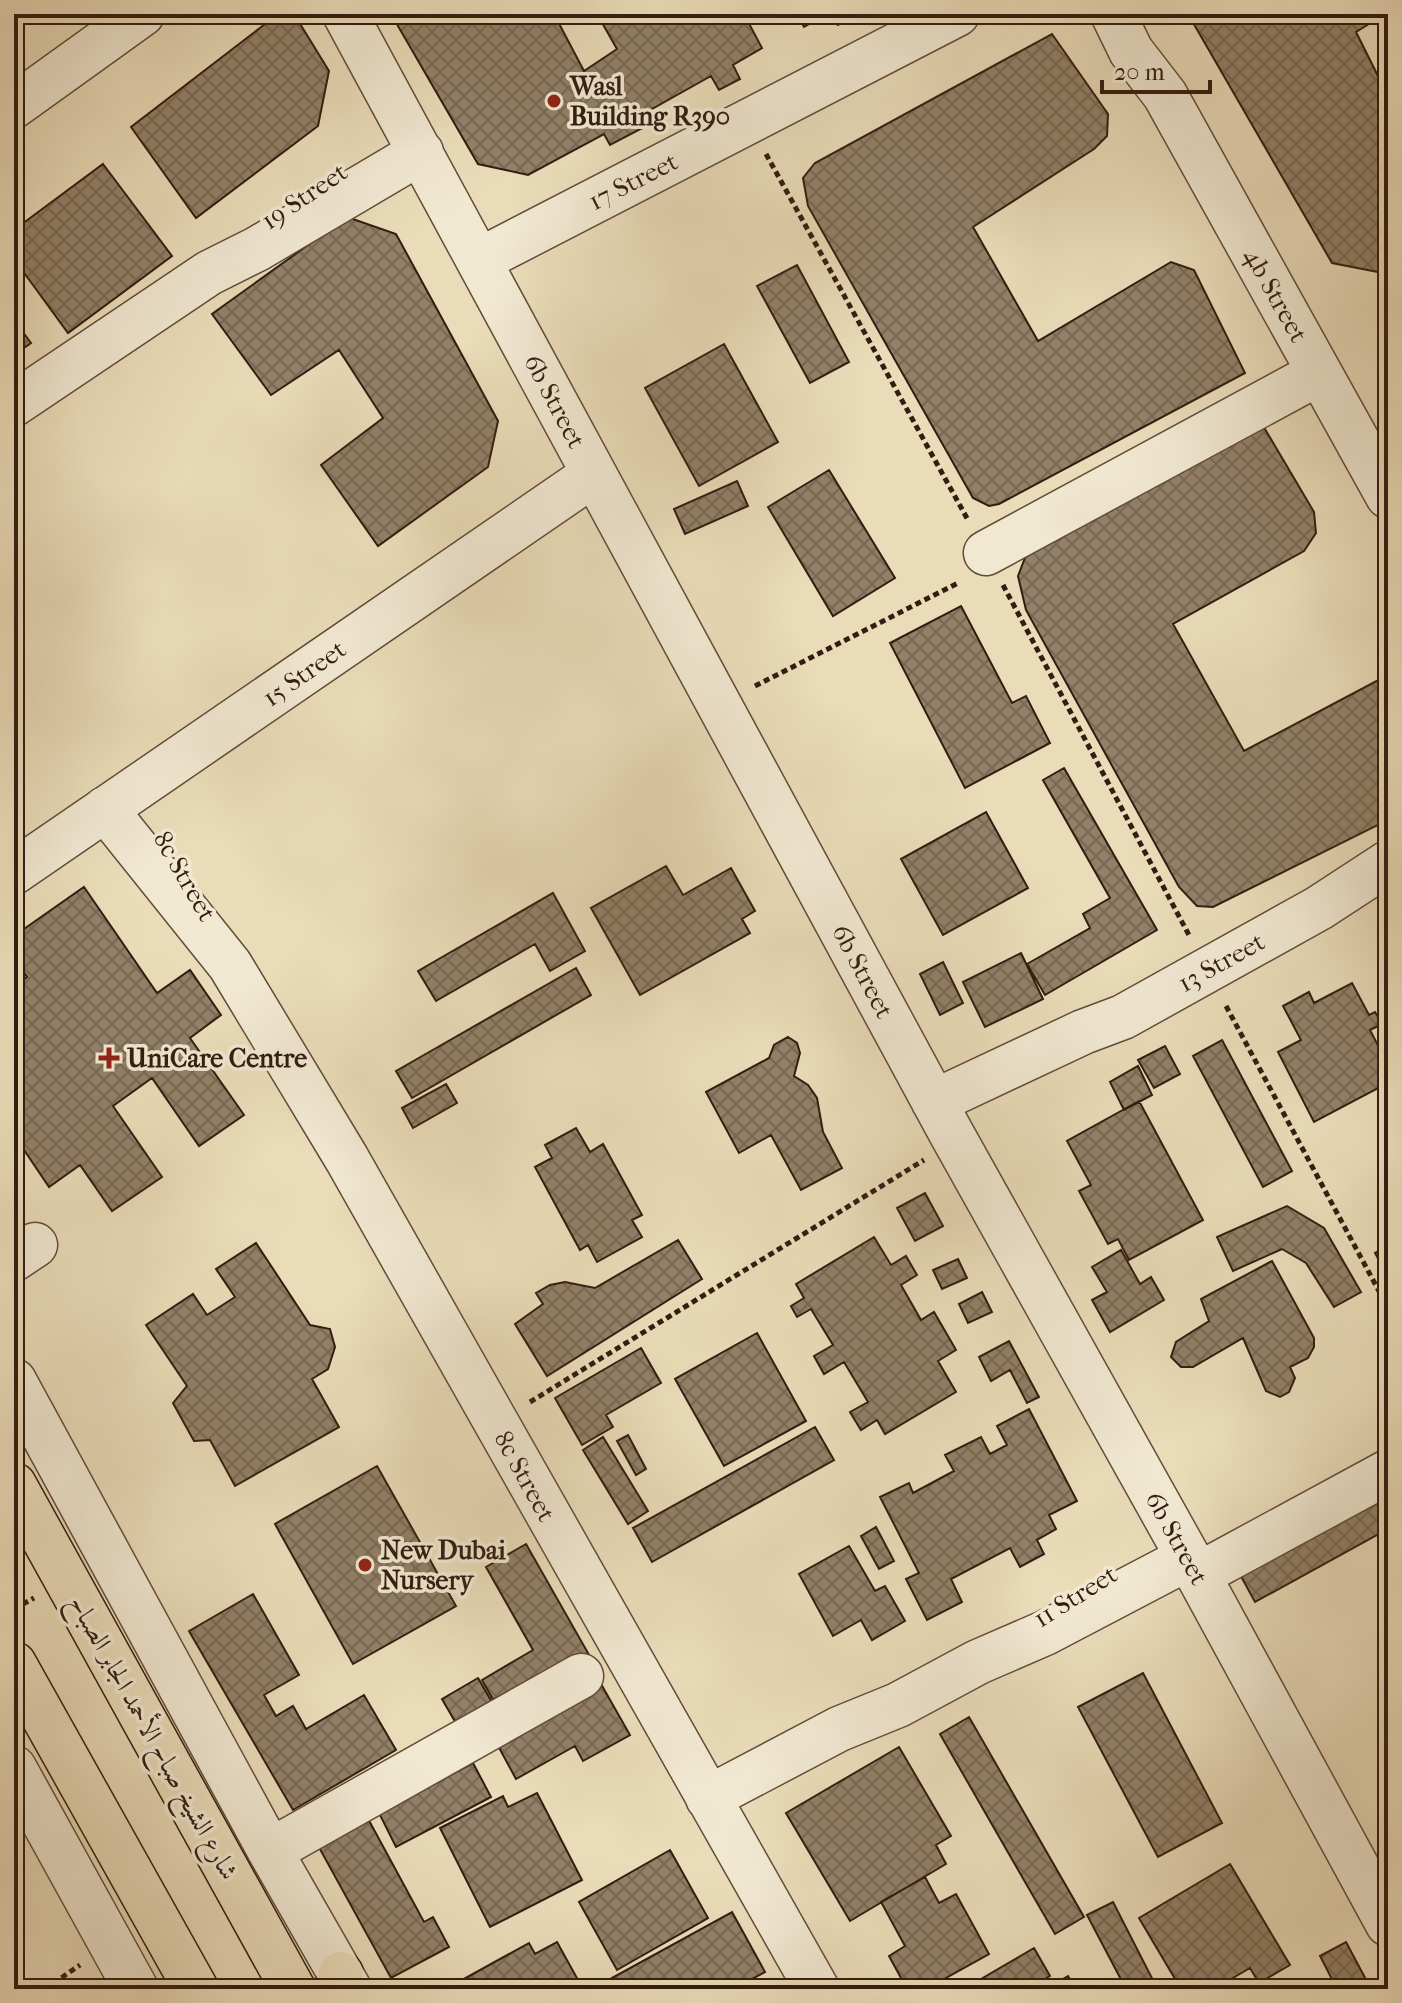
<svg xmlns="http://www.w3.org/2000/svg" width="1402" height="2003" viewBox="0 0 1402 2003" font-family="'IM FELL French Canon',Amiri,serif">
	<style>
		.building { fill: url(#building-cross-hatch); stroke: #331c10; stroke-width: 2 }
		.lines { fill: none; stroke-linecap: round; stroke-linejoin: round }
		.minor-casing { stroke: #614c3a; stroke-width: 47 }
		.major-casing { stroke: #331c10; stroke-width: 47 }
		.path { stroke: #331c10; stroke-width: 5; stroke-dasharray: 6 4; stroke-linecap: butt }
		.minor { stroke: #f1e8d2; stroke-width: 44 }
		.major { stroke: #eadcb9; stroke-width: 44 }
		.poi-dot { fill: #8f2418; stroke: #f1e8d2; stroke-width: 3 }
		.labels { text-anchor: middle; stroke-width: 7; stroke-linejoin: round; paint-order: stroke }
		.poi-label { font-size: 26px; font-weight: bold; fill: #331c10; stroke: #f1e8d2; text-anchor: start }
		.street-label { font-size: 26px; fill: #331c10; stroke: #f1e8d2 }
	</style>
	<defs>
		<pattern id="building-cross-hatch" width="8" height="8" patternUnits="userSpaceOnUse" patternTransform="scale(2)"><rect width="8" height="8" fill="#928068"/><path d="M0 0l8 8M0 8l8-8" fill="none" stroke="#786854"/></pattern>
	</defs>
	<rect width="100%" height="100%" fill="#eadcb9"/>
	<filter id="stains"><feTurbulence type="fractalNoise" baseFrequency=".0025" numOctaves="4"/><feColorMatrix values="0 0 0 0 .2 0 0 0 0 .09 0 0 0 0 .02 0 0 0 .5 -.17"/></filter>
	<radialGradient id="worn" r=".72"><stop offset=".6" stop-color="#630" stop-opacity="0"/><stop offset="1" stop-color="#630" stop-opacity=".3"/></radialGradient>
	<path class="building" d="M278,14h16l35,57 -11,55 -122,92 -65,-91z
		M391,14h163l30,57 33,-22 -20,-35h147l18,34 -29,17 7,14 -21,11 -8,-14 -66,37 5,11 -40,21 -6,-11 -76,41 -50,-11z
		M797,14h30l-23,13z
		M830,14h26v1l-18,10z
		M1188,14h197l-29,18 32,64v178l-56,-11z
		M1052,34l56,80 -1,22 -13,13 -121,78 65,114 133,-79 23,8 51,103 -246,131 -10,2 -16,-8 -165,-292 -5,-28 12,-15z
		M103,164l69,92 -104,77 -54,-74v-29z
		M347,217l49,17 102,187 -10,46 -110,79 -57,-81 62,-47 -44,-68 -68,45 -59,-81z
		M797,265l52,97 -39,21 -53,-97z
		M14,320l17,23 -17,12z
		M724,344l54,98 -79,44 -54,-98z
		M1262,424l52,88 2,21 -12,18 -131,73 71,127 144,-76v145l-175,87 -16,-1 -18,-19 -153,-277 -8,-34 10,-26z
		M829,470l66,108 -62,38 -65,-109z
		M737,481l11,25 -63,28 -11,-25z
		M961,606l51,97 14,-7 24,47 -85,45 -75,-145z
		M1064,768l93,162 -112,65 -18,-31 63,-36 -7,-14 27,-16 -67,-118z
		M986,812l42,76 -85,47 -42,-76z
		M666,866l17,29 48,-27 24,43 -13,8 8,14 -110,62 -49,-87z
		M84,887l73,106 33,-23 31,45 -31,23 54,77 -45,31 -47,-68 -39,28 49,71 -50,34 -32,-46 -31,22 -35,-52v-149l13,-9 -13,-19v-22z
		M553,893l32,58 -35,20 -15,-27 -99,57 -18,-30z
		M1021,953l22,46 -58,28 -22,-45z
		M943,962l20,41 -23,12 -20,-41z
		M576,968l15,27 -179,103 -16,-27z
		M1352,983l17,32 6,-3 7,12 -12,6 18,35v18l-74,39 -36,-70 23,-12 -18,-34 26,-14 5,11z
		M788,1037l9,6 3,10 -6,23 14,9 9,13 6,34 19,36 -41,22 -30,-55 -32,18 -33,-61 63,-34 5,-13z
		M1222,1040l70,131 -29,16 -70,-131z
		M1165,1046l15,28 -26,14 -16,-28z
		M1138,1066l14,29 -28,15 -14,-28z
		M446,1084l11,19 -44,25 -11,-20z
		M1139,1101l64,119 -74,40 -11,-21 -10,5 -29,-53 12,-6 -24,-44z
		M576,1128l14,24 13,-8 39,71 -10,5 10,17 -45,25 -9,-17 -8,5 -45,-83 17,-9 -7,-13z
		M925,1193l18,33 -28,15 -18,-33z
		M1287,1206l37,22 37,64 -27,15 -28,-44 -24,-14 -49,22 -16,-34z
		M874,1237l17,28 15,-9 11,19 -16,10 20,35 13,-8 22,38 -18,11 18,31 -71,42 -8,-14 -16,10 -11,-18 18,-10 -24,-40 -20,12 -10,-18 19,-11 -22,-36 -14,8 -6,-11 13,-8 -8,-14z
		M678,1240l24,39 -155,97 -32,-52 28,-20 -7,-11 14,-8 15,-3 30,6z
		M256,1243l54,82 20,4 5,18 -7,22 -16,10 27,48 -104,59 -25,-46 -16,1 -21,-38 14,-17 -41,-61 47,-31 14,21 28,-18 -19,-28z
		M1388,1246v31l-13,-24z
		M1121,1250l19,34 11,-7 13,23 -54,32 -18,-32 15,-8 -15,-25z
		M958,1259l9,19 -25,11 -9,-19z
		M1272,1261l42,77v9l-6,11 -18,9 5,11 -6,14 -9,5 -14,-6 -23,-53 -50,29h-12l-10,-10 5,-15 33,-21 -8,-22z
		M982,1292l10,20 -24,11 -9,-19z
		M757,1333l49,88 -82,45 -49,-87z
		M1009,1341l30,56 -12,6 -17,-33 -19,11 -12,-24z
		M641,1348l20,35 -55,32 7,12 -31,18 -27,-47z
		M1029,1409l48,92 -28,14 7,14 -19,11 7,14 -24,13 -10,-19 -59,31 11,23 -35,18 -21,-41 13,-6 -39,-76 29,-14 4,10 41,-22 -9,-16 36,-18 9,17 17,-9 -10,-19z
		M815,1427l19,33 -182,102 -19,-34z
		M628,1435l18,34 -10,6 -19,-34z
		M603,1437l45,74 -20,13 -45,-74z
		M377,1466l79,140 -103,58 -78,-140z
		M1388,1489v40l-133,73 -17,-31z
		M876,1527l18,34 -15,8 -18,-33z
		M526,1544l66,116 -92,52 -18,-32 51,-30 -47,-83z
		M849,1546l26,45 10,-5 20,35 -33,19 -11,-20 -28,16 -34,-62z
		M253,1594l46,81 -35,20 12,21 17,-10 13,23 58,-34 32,55 -103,60 -104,-179z
		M1143,1673l79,150 -64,34 -80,-150z
		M478,1678l15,26 -36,21 -15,-26z
		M601,1684l29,51 -47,26 -8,-15 -59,33 -19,-35z
		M969,1717l115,200 -29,17 -115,-200z
		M899,1747l52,89 -15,9 10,19 -96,57 -64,-108z
		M473,1763l18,34 -95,50 -17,-34z
		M537,1793l45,87 -92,47 -50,-99 63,-32 5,11z
		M366,1815l58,107 9,-5 16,30 -58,31 -75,-136z
		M670,1850l38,68 -91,52 -38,-68z
		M1230,1864l60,101 -31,18 -9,-15 -36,21h-33l-42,-71z
		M925,1877l14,26 17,-9 33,60 -63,35h-19l-18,-33 16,-10 -24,-44z
		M1113,1902l43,84 -6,3h-24l-39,-74z
		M732,1912l33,60 -32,17h-141z
		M557,1942l26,47h-117l-4,-9 67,-37 6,11z
		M1346,1942l25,47h-40l5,-2 -16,-31z
		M1034,1948l16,28 -22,13h-64z
		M1068,1976l8,13h-30z"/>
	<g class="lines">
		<defs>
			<path id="minor" d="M345,14l605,1117 248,444 190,349
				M1113,14l18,37 34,44 223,401
				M14,106l128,-92
				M480,260l477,-246
				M14,404l195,-131 48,-24 164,-97
				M986,553l333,-180
				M105,809l125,156 117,194 470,830
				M14,872l580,-398
				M934,1102l149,-70 40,-15 196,-109 69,-45
				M14,1259l21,-14
				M14,1381l256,470 79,138
				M1198,1575l190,-103
				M14,1768l122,221
				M708,1798l131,-69 59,-24 80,-43 67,-29 143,-75
				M270,1851l311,-175"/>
			<path id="major" d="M14,1485l279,504
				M14,1664l182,325
				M337,1989l4,-15"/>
		</defs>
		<use href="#minor" class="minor-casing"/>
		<use href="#major" class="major-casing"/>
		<path class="path" d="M766,154l202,366
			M1003,585l187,352
			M755,686l205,-104
			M1226,1006l162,302
			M530,1402l394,-242
			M14,1609l20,-11
			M45,1989l35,-24"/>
		<use href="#minor" class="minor"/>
		<use href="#major" class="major"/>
	</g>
	<g class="poi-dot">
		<circle cx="554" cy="101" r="8"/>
		<path d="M105 1046h8v8h8v8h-8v8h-8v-8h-8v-8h8z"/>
		<circle cx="365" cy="1565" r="8"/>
	</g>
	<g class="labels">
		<g class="poi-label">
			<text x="570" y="95">Wasl<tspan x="570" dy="30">Building R390</tspan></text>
			<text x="127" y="1067">UniCare Centre</text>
			<text x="381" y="1559">New Dubai<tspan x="381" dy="30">Nursery</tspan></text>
		</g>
		<g class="street-label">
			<text transform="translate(633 181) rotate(-27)" y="9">17 Street</text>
			<text transform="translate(304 196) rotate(-34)" y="9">19 Street</text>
			<text transform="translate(1276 295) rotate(61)" y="9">4b Street</text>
			<text transform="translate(555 401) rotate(62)" y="9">6b Street</text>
			<text transform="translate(304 673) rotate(-35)" y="9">15 Street</text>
			<text transform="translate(185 876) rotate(60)" y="9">8c Street</text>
			<text transform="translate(1221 962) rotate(-29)" y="9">13 Street</text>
			<text transform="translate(863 971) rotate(62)" y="9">6b Street</text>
			<text transform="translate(525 1476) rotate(61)" y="9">8c Street</text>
			<text transform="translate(1177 1538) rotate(61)" y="9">6b Street</text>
			<text transform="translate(1075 1596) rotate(-32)" y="9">11 Street</text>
			<text transform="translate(154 1737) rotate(61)" y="9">شارع الشيخ صباح الأحمد الجابر الصباح</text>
		</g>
	</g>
	<rect width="1402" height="2003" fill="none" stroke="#eadcb9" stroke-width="48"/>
	<rect x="16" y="16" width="1370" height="1971" fill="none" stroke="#331c10" stroke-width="4"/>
	<rect x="24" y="24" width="1354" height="1955" fill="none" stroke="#331c10" stroke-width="2"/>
	<path d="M1102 80v12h108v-12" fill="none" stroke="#331c10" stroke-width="4"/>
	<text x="1114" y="80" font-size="24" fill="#331c10" stroke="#f1e8d2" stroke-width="6" paint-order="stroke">20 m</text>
	<rect width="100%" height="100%" filter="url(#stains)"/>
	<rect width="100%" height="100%" fill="url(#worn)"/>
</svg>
